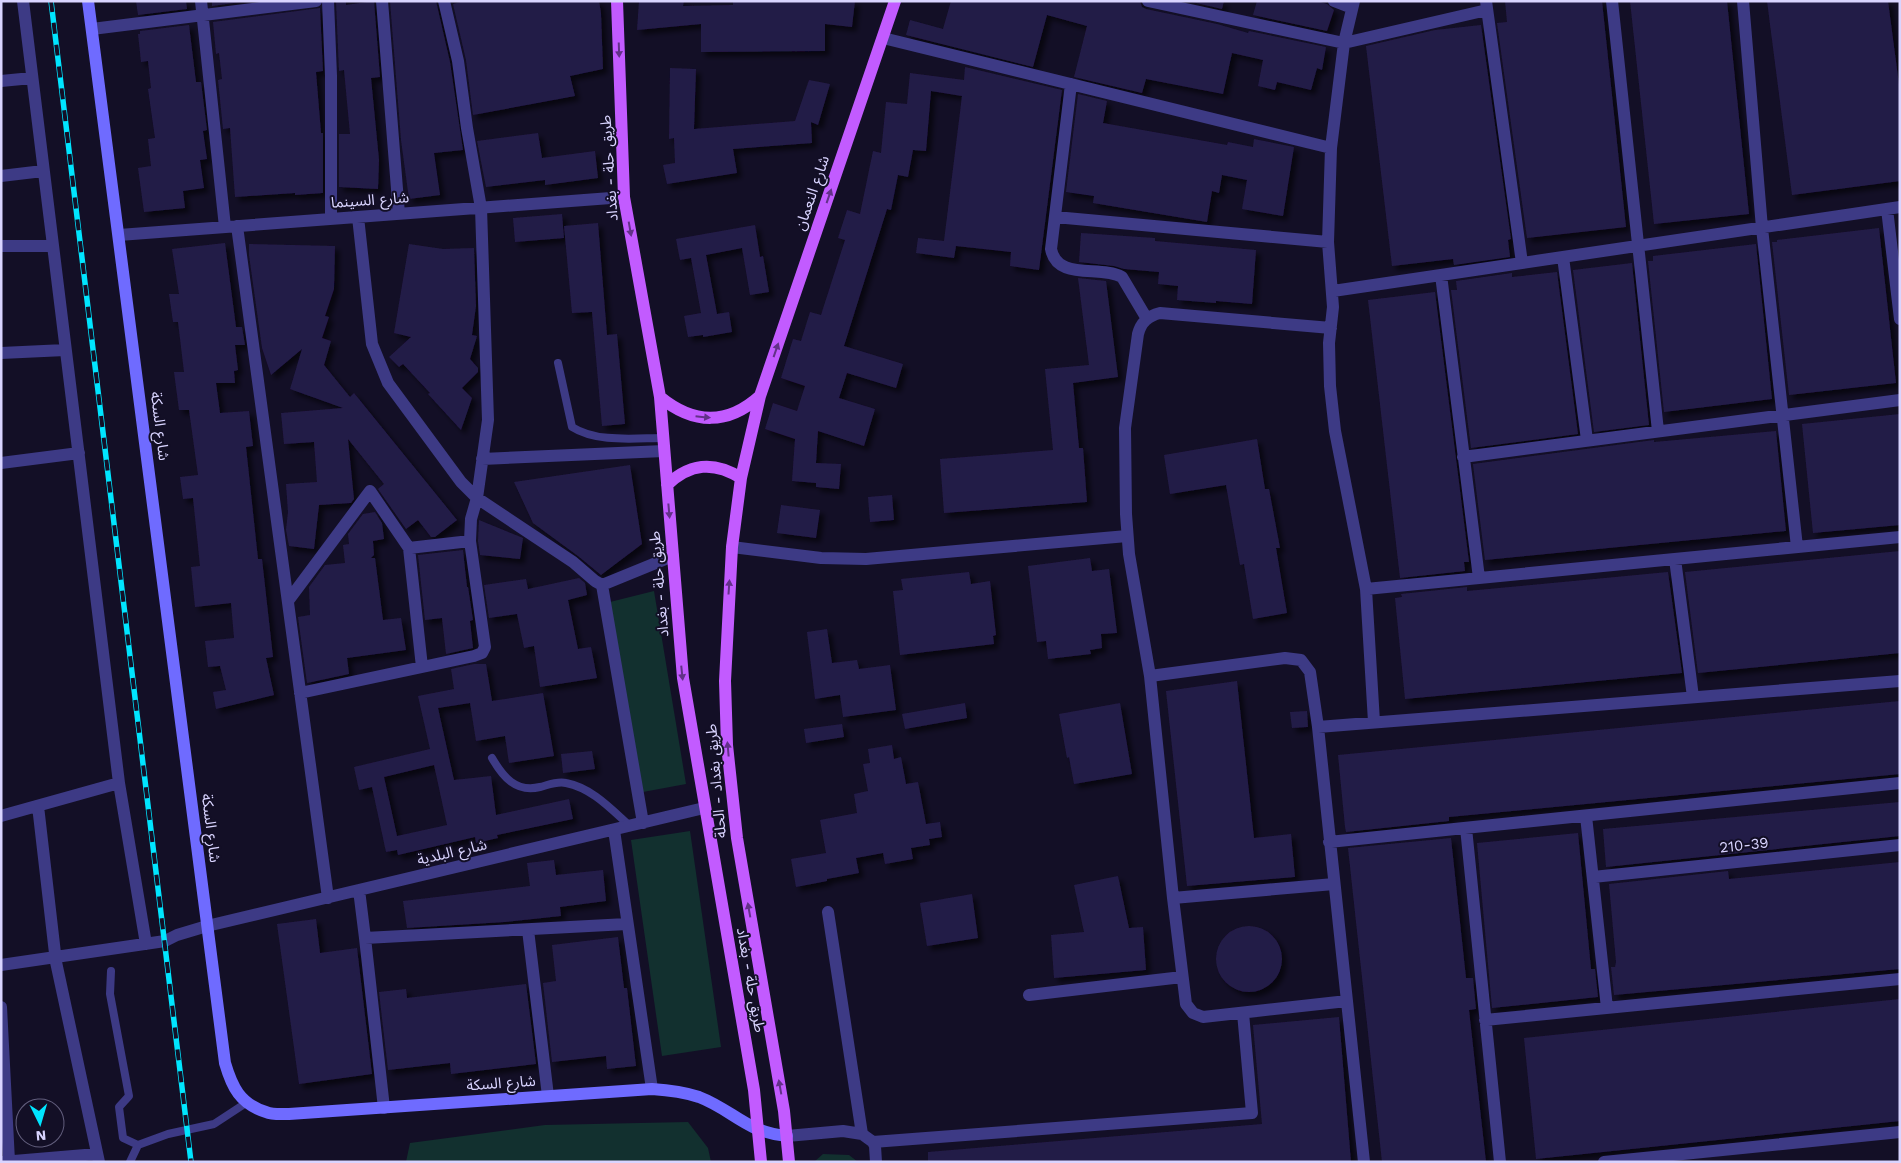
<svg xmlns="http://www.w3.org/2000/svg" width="1901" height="1163" viewBox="0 0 1901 1163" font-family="'Work Sans','Noto Sans Arabic',sans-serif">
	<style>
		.green { fill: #12302f }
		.building { fill: #241b47; fill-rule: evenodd; filter: url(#shadow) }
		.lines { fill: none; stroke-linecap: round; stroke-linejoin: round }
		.lane { stroke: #3d3a85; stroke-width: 8 }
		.street { stroke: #3d3a85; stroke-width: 12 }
		.secondary { stroke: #6f6bff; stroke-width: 12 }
		.primary { stroke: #c25bff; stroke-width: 12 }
		.rail-casing { stroke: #00e5ff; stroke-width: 5.5 }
		.rail { stroke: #130f26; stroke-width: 4; stroke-dasharray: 11; stroke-linecap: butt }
		.oneway { fill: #623188 }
		.labels { text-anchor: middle; stroke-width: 4; stroke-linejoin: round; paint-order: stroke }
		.street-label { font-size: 15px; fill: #d9d4ff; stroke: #130f26 }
	</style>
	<defs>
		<filter id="shadow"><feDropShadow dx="4.5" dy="4.5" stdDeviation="2.5" flood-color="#0009"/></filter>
	</defs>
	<rect width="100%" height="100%" fill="#130f26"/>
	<path class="green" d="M654,591l32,193 -43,8 -33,-190z
		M690,831l31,216 -59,9 -31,-216z
		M688,1122l20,26 3,14h-305l4,-19 135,-18z
		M823,1154l26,1 9,7h-44z"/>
	<path class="building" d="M136,1h50l1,8 -49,6z
		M212,1h36l-36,5z
		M336,1h10v4l28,-4 6,76 -9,1 8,82 -1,29 -39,-2v-53h11l-6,-64 -5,1z
		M390,1h46l14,61 13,88 -29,3 6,42 -31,4 -8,-59z
		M464,1h135l2,12 2,56 -33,7 5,20 -102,19 -7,-55 -13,-56z
		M639,1h45l-1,5 50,-1v-4h122l-3,26 -27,-3v27l-124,1v-28l-64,6z
		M951,1h189l2,6 4,2 71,15 31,9 1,-2 77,16 -4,23 -5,-2 -6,22 -34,-8 -2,8 -17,-4 5,-26 -31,-7 -9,41 -77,-15 -4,14 -68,-16 13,-51 -40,-11 -14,52 -127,-32 4,-15 33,9z
		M1188,1h36l-2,8z
		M1257,1h60l10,3 7,6 -7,21 -74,-16z
		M1505,1h97l24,226 -99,11 -30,-215 10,-1z
		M1630,1h97l22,213 -95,10z
		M1767,1h121l12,91v89l-108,14z
		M320,8l3,63 -7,1 5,61h2v60l-28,2v-2l-60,4 -5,-69 -7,1 -5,-49 4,-1 -3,-26 -3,1 -3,-32z
		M189,25l7,57h5l6,48 -4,1 4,28 -7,1 4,28 -21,3 2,17 -41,4 -6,-44 13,-2 -3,-27 7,-1 -7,-49 3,-1 -3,-27 -7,1 -3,-28h2v-3z
		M1481,25l30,214 -3,1 2,17 -56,8 -1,-6 -61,7 -26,-220 69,-16z
		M965,67l97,23 -23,180 -29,-4 1,-14 -55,-6 -2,12 -38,-5 2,-15 26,3 18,-145 -31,-5 -5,60 -13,-1 -5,27 -10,-2 -7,35 -4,-1 -43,137 59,18 -7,24 -49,-15 -8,25 36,11 -11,37 -46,-15 -2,32 25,1 -2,25 -23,-2v-4l-24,-2 3,-42 -30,-10 8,-26 24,8 8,-25 -24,-8 12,-39 8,2 9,-29 11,3 24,-75 -7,-2 9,-28 13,4 13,-63 8,2 5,-51 21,2 3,-31 54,7z
		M670,68l26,1 -2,60 101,-8 14,-41 21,4 -12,41 -7,-3 1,21 -79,6 4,24 -70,11 -4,-19 12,-2 -1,-25 -5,1z
		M1078,94l29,7 -4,22 124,22 1,-3 25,5 1,-8 40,8 -11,69 -41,-7 5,-29 -25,-5 -3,18 -7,-2 -5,31 -114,-19 1,-7 -28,-4z
		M538,133l4,25 53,-7 3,27 -53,7v-5l-59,7 -9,-46z
		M562,214l2,24 -49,4 -2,-24z
		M598,223l9,112 10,-1 8,90 -23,2 -10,-114 -20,1 -8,-87z
		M755,225l5,32 3,-1 6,36 -19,3 -8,-47 -36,7 11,59 12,-2 3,20 -29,5v-2l-15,2 -4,-21 17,-3 -10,-55 -11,2 -4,-21z
		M1879,228l17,155 -107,12 -17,-153h5v-2z
		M1081,233l74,5v3l101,9 -4,54 -36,-3v2l-39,-3 1,-14 -20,-2 1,-12 -35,-3 -10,-3 -35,-4z
		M225,243l11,84h6l3,18h-10l3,25 -4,1 1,12h-19l4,30 29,-2 4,35 -7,1 12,112h4l11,98 -7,1 8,37 -58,14 -3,-17 13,-2 -6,-24 -12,1 -3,-26 29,-3 -3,-35 -36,4 -4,-40 9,-1 -7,-68 -10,1 -3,-22 18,-2 -9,-65h-10l-5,-38h10l-6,-50h-5l-4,-28h10l-7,-45z
		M249,244l86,2 -1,43 -9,27 4,1 -7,21 9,3 -7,24 26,32 4,-4 103,127 -22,17h-4l-13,-17 -12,9 -28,-40 6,-5 -36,-45 6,60 -3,4 -32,2 -5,44 -25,-3 -3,-16 2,-18 -2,-28 31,-2 -3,-40 -30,2 -3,-31 62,-5 -53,-19 12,-40 -31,26 -9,-27 -13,-93z
		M409,244l34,5 31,-1 2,58 -4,29 5,1 -7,23 8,9v4l-16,16 10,10 -11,32 -33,-36 2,-1 -27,-29 -4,3 -10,-10 22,-20 -17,-4z
		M1756,244l16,155 -108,13 -16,-151h5v-5z
		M1632,263l17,162 -55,7 -21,-162z
		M1557,272l21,162 -107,14 -20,-158h6l-1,-9 56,-8v4z
		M1078,278l28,3 12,96 -45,6 6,65h4l4,54 -143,11 -4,-54 113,-9 -8,-81 44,-4z
		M1435,292l34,270h-5l1,9 -65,7 -32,-278z
		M1900,414v111l-87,8 -11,-109z
		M1776,431l10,100 -301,29 -12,-96 181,-24v2z
		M1257,439l8,50h4l11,59h-4l11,65 -34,6 -9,-55 -4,1 -14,-80 -56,9 -6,-39z
		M630,465l12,79 -41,31 -23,-19 -45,-33 -19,-41z
		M892,495l2,25 -24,2 -2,-25z
		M781,505l39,5 -4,28 -39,-5z
		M375,512l7,11 2,16 -11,2 1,14 -3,3h4l8,62 18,-2 5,32 -59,8 2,16 -42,9 -9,-66 12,-2 -1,-28 16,-22 20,-2 -2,-18 6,-1 -1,-10 15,-20z
		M479,520l44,18 -3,21 -40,-4 -2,-14z
		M463,550l4,37h1l5,33 -3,1 3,27 -27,6 -4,-36 -17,2 -7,-65z
		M1900,551v102l-202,20 -13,-101z
		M1090,558l2,13 17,-2 8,64 -16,1 1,14 -12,2 1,4 -43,5 -2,-18 -9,1 -9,-76z
		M969,572l2,12 19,-3 6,54 -3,1 1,8 -94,11 -7,-64 10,-1 -2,-11z
		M1668,572l14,101 -277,26 -10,-101 7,-1 -1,-3 66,-7v4z
		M579,578l6,5 2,12 -19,5 10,49 13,-2 6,31 -57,9 -6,-41 -10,2 -7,-34 -28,4 -5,-33 42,-6 2,10z
		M827,629l5,34 25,-3 2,9 31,-4 6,45 -53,7 -3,-22 -25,4 -8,-67z
		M474,664h12l6,37 51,-8 11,63 -45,7 -4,-27 -29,5 -6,-38 -32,5 16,72 37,-4 5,39 73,-16 4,20 -76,16 1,3 -22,5 -1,-6 -77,18 -1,-5 -11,2 -14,-65 -13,3 -5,-23 76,-18 -12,-53 36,-7 -3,-20zM434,765l13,60 -50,11 -13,-59z
		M1237,681l17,157 37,-4 4,43 -108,9 -21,-195z
		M1900,701v73l-451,43v4l-103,11 -1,-5 -7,-72z
		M965,703l2,15 -62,11 -3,-15z
		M1120,703l12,71 -58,10 -5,-27 -2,1 -8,-44z
		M1307,711l1,16 -16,1 -2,-16z
		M842,724l2,13 -38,6 -2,-14z
		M892,745l2,14 7,-2 5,27 12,-2 8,42 14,-2 2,15 -13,2 1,6 -19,3 2,11 -28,5 -2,-11 -27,5 3,15 -32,6v2l-31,6 -5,-28 35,-6 -6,-33 37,-7 -3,-19 14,-3 -5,-27 7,-1 -2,-14z
		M592,751l3,18 -32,4 -2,-19z
		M1900,802v34l-294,31 -3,-38z
		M1578,833l13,136h4l3,28 -106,11 -15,-165z
		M1451,838l15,140h7l3,31 -7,1 17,152h-104l-34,-314z
		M554,860l2,15 47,-5 3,31 -46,6 1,9 -56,6 -98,6 -4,-27 127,-15 -3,-23z
		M1900,862v107l-286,26 -3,-28h4l1,-5 -7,-78 119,-13 1,8z
		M1118,876l11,52 14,-1 3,43 -92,8 -3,-43 33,-3 -10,-47z
		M972,894l6,44 -51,8 -7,-43z
		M316,919l4,34 37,-5 15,126 -73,10 -22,-160z
		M1216 959a33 33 0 1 1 66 0a33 33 0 1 1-66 0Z
		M618,937l6,51h3l9,78 -29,3 -1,-13 -54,6 -9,-79 13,-2 -4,-36z
		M526,984l10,80 -85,10 -1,-11 -62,7 -9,-78 27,-3 1,9z
		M1900,999v122l-364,38 -12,-121z
		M1339,1017l12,145h-423v-10l334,-28 -9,-99z"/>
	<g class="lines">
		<path class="lane" d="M558,363l14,64c25,16 63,11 92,11
			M492,758c11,19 24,35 48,29 8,-2 17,-6 26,-4 26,5 45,26 64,43
			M111,971l-1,23 19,102 -10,11 4,31 15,7
			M130,1162l8,-17 30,-11 46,-10 32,-21"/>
		<path class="street" d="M23,1l96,782 27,161
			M201,1l24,226
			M328,1l3,75v143
			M382,1l17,213
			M1148,1l196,42 143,-33
			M1334,1l18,7
			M1354,1l-10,42 -13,105 -3,94 5,65 -4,36 1,43 5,45 31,158 8,133
			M1486,1l36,262
			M1612,1l46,430
			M1743,1l19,227 35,319
			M92,29l224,-28
			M883,38l448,110
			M1,81l31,-3
			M1071,84l-20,165c6,32 49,16 71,28l25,42
			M1,176l42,-5
			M1887,209l13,110
			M358,217l14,127 16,39 73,99 16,16 96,64 22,19 7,4 41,238
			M1055,217l273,25
			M237,226l91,672
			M119,235l505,-38
			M1,246h50
			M1563,257l24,183
			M1441,275l38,303
			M1333,291l567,-84
			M1331,328l-171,-15c-12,3 -19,9 -22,21l-13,94 1,86 3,40 21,122 23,222 13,106 7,9 10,4 144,-16
			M1,353l64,-3
			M1463,457l437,-57
			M482,459l182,-8
			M1,463l78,-10
			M732,547l89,11 45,1 261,-23
			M409,548l61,-7
			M1675,559l18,138
			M602,585l71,-29
			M1366,589l534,-52
			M288,601l82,-110 39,57 13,119
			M1150,676l135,-18 16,2 9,12 8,55 46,435
			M300,693l174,-37 8,-3 3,-6 -15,-106 1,-22 6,-21 11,-78 -7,-212 -14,-80 -9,-67 -14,-60
			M1318,727l582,-46
			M38,806l18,156 43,200
			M1,816l118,-33
			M1586,816l21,192
			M1466,828l34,334
			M614,830l38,259
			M1329,842l571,-59
			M1593,877l307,-32
			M359,890l6,48 262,-14
			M1173,898l161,-14
			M828,912l34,222
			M528,930l20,166
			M365,938l19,170
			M1,965l164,-24 12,-6 30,-9 497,-118
			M1029,995l153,-18
			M1,1007l8,154
			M1485,1020l415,-41
			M787,1136l56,-5 19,3 11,8 2,4 1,16
			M873,1142l379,-29 -9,-100
			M2,1162l95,-8
			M1604,1162l296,-30"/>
		<path class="secondary" d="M88,1l137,1062c7,24 15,41 41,49 7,3 16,2 23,2l363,-25c16,1 32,3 47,8 34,13 48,36 88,39"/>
		<path class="primary" d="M617,1l7,196 36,200 23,281 71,412 7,72
			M660,397c34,28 68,28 100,-1
			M667,485c23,-22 47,-24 74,-7
			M789,1162l-5,-51 -47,-273 -10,-93 -2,-64 7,-134 9,-69 19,-82 135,-395"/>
		<defs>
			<path id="rail" d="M51,1l140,1161"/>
		</defs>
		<use href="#rail" class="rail-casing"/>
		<use href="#rail" class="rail"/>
	</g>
	<defs><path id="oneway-solid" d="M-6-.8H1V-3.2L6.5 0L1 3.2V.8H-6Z" transform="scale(1.25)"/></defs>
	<g class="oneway">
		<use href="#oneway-solid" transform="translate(619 50) rotate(88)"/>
		<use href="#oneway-solid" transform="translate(829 196) rotate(-71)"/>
		<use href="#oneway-solid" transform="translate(630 229) rotate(80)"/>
		<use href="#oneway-solid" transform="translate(776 350) rotate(-71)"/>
		<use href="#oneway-solid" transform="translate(703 417) rotate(6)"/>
		<use href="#oneway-solid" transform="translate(669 511) rotate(85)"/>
		<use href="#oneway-solid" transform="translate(729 587) rotate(-86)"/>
		<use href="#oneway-solid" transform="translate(682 673) rotate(84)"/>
		<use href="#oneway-solid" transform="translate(728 749) rotate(-95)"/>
		<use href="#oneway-solid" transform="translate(749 910) rotate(-100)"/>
		<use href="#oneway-solid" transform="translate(780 1087) rotate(-100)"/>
	</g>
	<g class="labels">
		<g class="street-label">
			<text transform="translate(609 168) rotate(-94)" y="5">طريق حلة - بغداد</text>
			<text transform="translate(812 193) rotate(-71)" y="5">شارع النعمان</text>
			<text transform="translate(370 200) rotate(-4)" y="5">شارع السينما</text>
			<text transform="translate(160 426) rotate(83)" y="5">شارع السكة</text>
			<text transform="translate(659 584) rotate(-95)" y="5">طريق حلة - بغداد</text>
			<text transform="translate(716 781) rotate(-95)" y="5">طريق بغداد - الحلة</text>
			<text transform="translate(211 828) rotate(83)" y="5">شارع السكة</text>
			<text transform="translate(1744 845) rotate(-6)" y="5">210-39</text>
			<text transform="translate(452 852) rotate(-13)" y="5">شارع البلدية</text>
			<text transform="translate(751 980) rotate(80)" y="5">طريق حلة - بغداد</text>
			<text transform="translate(501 1083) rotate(-4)" y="5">شارع السكة</text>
		</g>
	</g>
	<rect width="1901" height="1163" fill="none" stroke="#d9d4ff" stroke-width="5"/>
	<g transform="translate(40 1123) rotate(175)"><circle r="24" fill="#130f26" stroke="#625e7d"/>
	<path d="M0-4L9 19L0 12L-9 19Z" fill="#00e5ff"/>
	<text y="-8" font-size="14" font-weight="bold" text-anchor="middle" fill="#d9d4ff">N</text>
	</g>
</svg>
